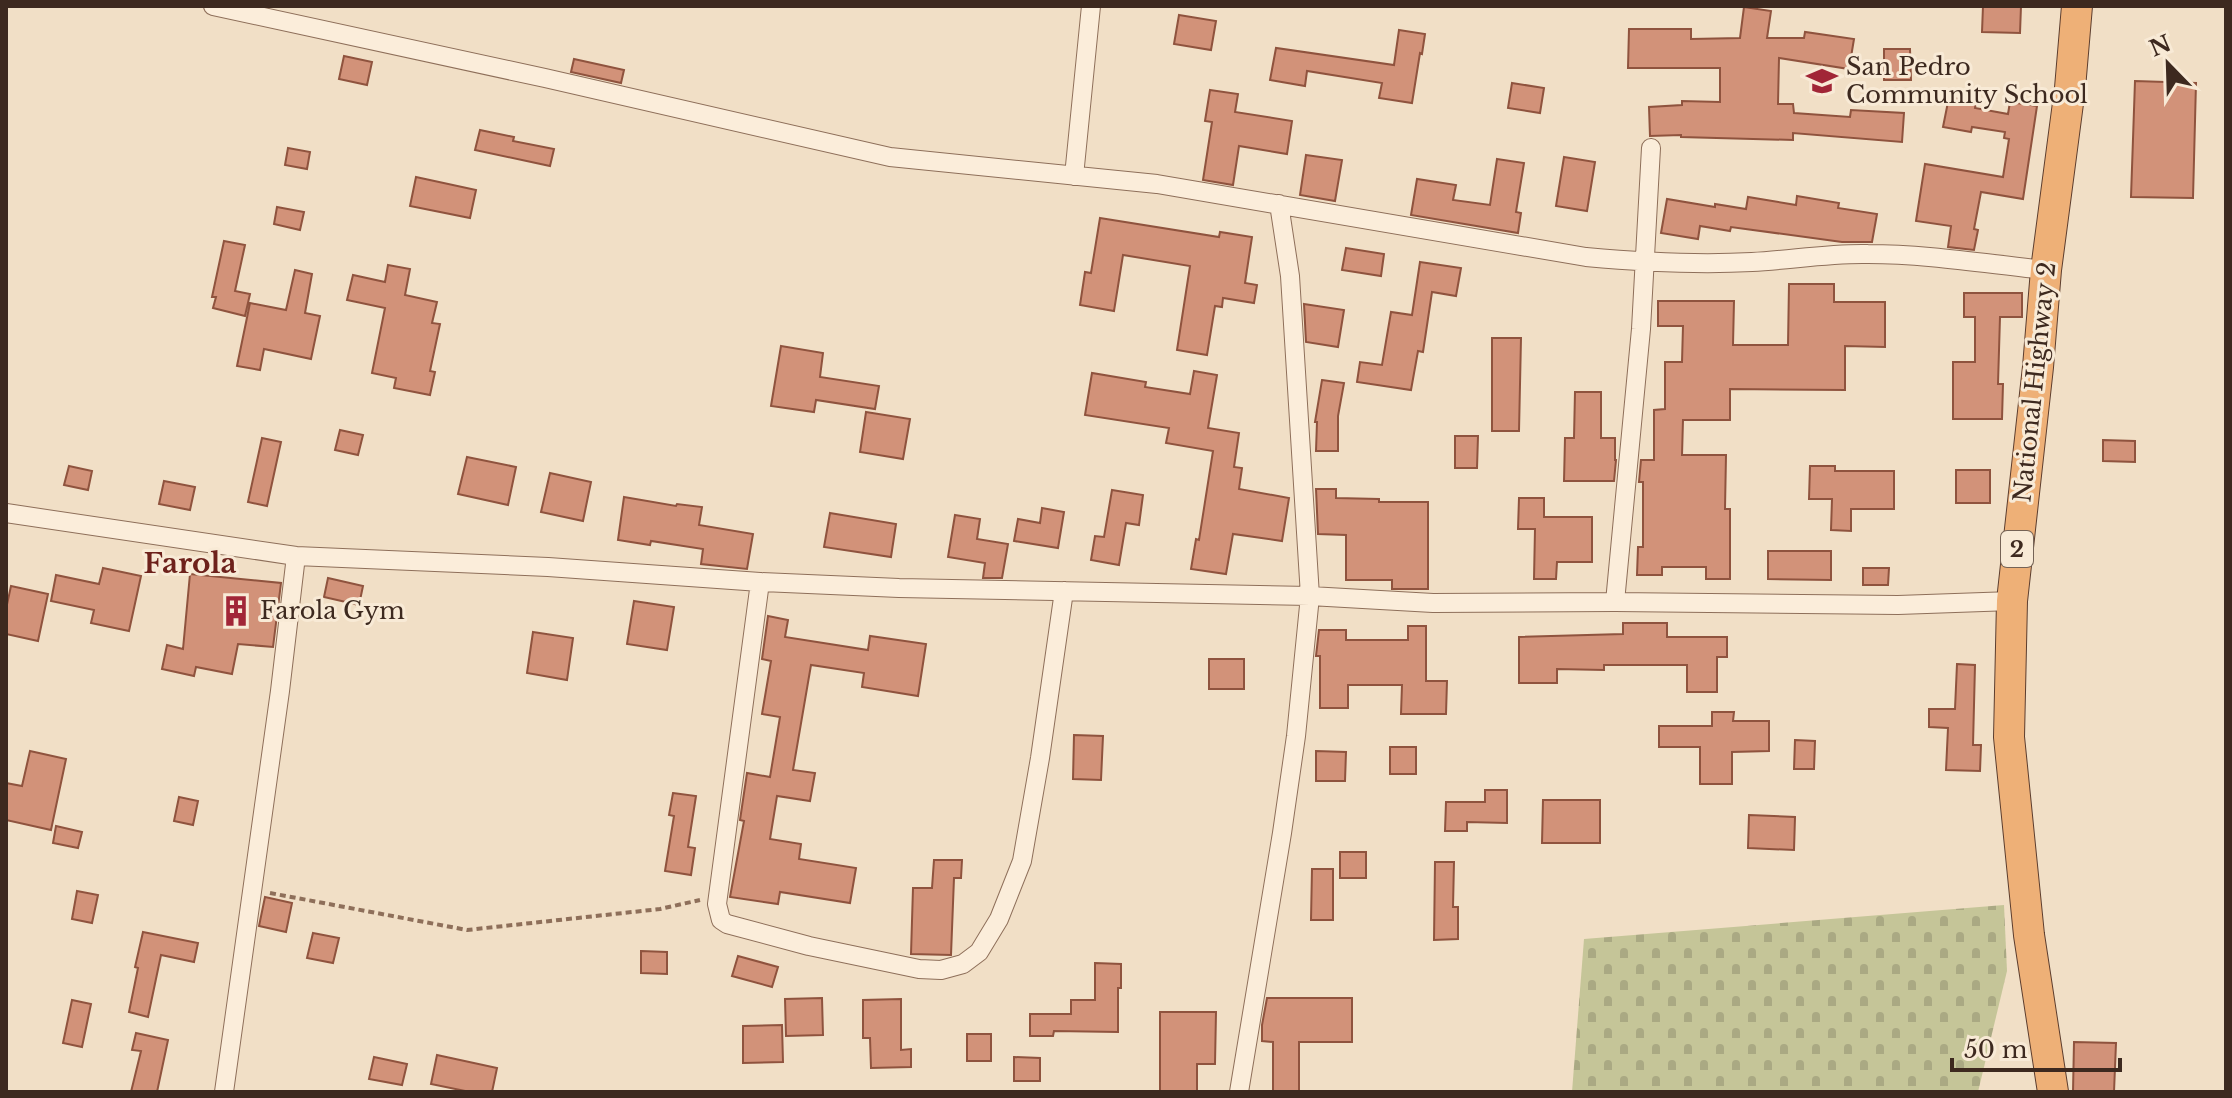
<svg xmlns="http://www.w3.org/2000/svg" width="2232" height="1098" viewBox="0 0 2232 1098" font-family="'Libre Baskerville',serif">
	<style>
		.cemetery { fill: url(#cemetery-stones) }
		.building { fill: #d29279; stroke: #8f533e; stroke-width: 2 }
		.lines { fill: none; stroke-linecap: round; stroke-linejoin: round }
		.minor-casing { stroke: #8e6f5a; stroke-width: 20 }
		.trunk-casing { stroke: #5c3d2e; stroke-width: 32 }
		.path { stroke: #8e6f5a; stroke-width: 4; stroke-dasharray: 6 4; stroke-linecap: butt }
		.minor { stroke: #fbedda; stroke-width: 18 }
		.trunk { stroke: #eeb077; stroke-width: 30 }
		.labels { text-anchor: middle; stroke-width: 6; stroke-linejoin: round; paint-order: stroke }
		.shield { fill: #f8ead6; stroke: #756356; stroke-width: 2 }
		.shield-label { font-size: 22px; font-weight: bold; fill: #3d291f }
		.poi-label { font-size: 24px; fill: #3d291f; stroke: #f8ead6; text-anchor: start }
		.street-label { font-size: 24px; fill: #3d291f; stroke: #f8ead6 }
		.quarter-label { font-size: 28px; font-weight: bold; fill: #6d211b; stroke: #f8ead6 }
	</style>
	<defs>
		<pattern id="cemetery-stones" width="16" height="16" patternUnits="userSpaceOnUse" patternTransform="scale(2)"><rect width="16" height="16" fill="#c5c598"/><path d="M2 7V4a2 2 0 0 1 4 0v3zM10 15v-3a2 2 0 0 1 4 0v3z" fill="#aaa983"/></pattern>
	</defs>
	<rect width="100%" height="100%" fill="#f1dfc6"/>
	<path class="cemetery" d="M2004,905l3,66 -29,121h-406l12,-153z"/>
	<path class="building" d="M1983,6h38l-1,27 -38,-1z
		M1744,7l27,4 -4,27h37l1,-6 49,7 -5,30 -70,-11 -1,46h15l1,9 56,4 1,-7 53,3 -2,29 -109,-9v7l-112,-3v-2l-31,1 -1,-29 33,-2v-4l38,1v-34h-92l1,-39h62v10l49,-1z
		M1179,15l37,6 -5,29 -37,-6z
		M1399,30l26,4 -3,20 -2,-1 -8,50 -33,-5 3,-15 -75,-12 -2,15 -35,-6 6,-32 118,17z
		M1884,49h26l1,31h-27z
		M344,56l28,6 -5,23 -28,-6z
		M574,59l50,11 -3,13 -50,-11z
		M2135,81l61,2 -3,115 -62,-1z
		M1512,83l32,5 -4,25 -32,-5z
		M1210,90l28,4 -3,18 57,9 -5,33 -48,-8 -6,39 -30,-5 9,-58 -7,-1z
		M1949,97l27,5 -1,6 33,6 2,-12 27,4 -14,93 -42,-7 -7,37 4,1 -4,20 -26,-3 3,-21 -35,-5 9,-57 78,13 6,-38 -5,-1 1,-6 -33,-5 -1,5 -28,-5z
		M480,130l34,7 -1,4 41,8 -4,17 -75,-16z
		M288,148l22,4 -3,17 -22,-4z
		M1306,155l36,5 -7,41 -35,-6z
		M1564,157l31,5 -8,49 -31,-5z
		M1497,159l27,4 -8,49 5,1 -3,20 -107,-18 6,-36 39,6 -3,15 37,5z
		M416,177l60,13 -6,28 -60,-12z
		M1797,196l42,7 -1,5 39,6 -5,28h-30l-111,-15 -1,4 -30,-5 -2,13 -37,-6 6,-34 48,8v-3l31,5 2,-12 48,8z
		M277,207l27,5 -4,18 -26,-6z
		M1100,218l119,19 1,-5 32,5 -7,46 12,2 -3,18 -31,-5 -1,9 -7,-1 -8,49 -30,-5 13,-84 -67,-11 -9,56 -34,-6 5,-33 6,1z
		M224,241l21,4 -10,46 15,3 -5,22 -32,-8 3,-11h-4z
		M1346,248l38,6 -3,22 -39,-6z
		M1420,262l41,6 -5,28 -24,-4 -9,60 -5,-1 -7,39 -54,-8 3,-20 22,3 9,-53 21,3z
		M388,265l22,4 -5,26 32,7 -5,21 8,1 -10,47 5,1 -5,23 -36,-7 2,-10 -24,-5 13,-65 -38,-8 6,-25 32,7z
		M295,270l17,4 -7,39 15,3 -9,43 -47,-10 -4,21 -23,-4 13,-63 36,7z
		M1789,284h45v18h51v45l-40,-1v44l-115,-1v31h-47l-1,35h44l-1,54h5v70h-24v-12h-44v8h-25l1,-28h5v-65h-4l2,-22h13v-50l11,-1v-47h17l1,-36h-25v-25h76l-1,44h55z
		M1964,293h58v24h-22l-2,67h5l-1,35h-49v-57h22v-45h-11z
		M1304,304l40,6 -6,37 -32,-5z
		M1492,338h29l-2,93h-27z
		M781,346l42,7 -3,24 59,9 -4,23 -59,-9 -2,12 -43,-6z
		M1194,371l23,4 -9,53 31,5 -5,34 8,1 -3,21 50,9 -7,43 -49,-7 -7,40 -35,-5 5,-30 3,1 14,-89 -47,-8 3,-15 -84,-13 7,-42 54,9 -1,5 45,7z
		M1322,380l22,3 -6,33v35h-22l1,-29h-2z
		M1575,392h26v46h14v22h1l-2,21h-50l1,-43h9z
		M866,412l44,7 -7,40 -43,-7z
		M340,430l23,5 -5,20 -23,-5z
		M1455,436h23l-1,32h-22z
		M262,438l19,4 -14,64 -19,-4z
		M2103,440l32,1v21l-32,-1z
		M467,457l49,10 -8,38 -50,-11z
		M69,466l23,5 -4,19 -24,-5z
		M1810,466h25v5h59v38h-43v22l-20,-1 1,-31h-23z
		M1956,470h34v33h-34z
		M550,473l41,9 -8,39 -42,-9z
		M164,481l31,6 -5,23 -31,-6z
		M1316,489h20v9l43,1v3h49v87h-36v-9h-46v-45l-28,-1z
		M1112,490l31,5 -4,30 -13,-2 -7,42 -28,-5 4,-24 9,1z
		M624,497l52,9 1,-2 25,3 -3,18 54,9 -6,35 -46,-5 2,-15 -52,-8 -1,4 -32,-5z
		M1519,498h25v19h48v45h-35l-1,17h-22l1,-50h-17z
		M1042,508l22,4 -6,36 -44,-7 4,-22 22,4z
		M830,513l66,11 -5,33 -67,-10z
		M955,515l25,4 -3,20 31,5 -6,34h-19l2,-15 -37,-6z
		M1768,551h63v29l-63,-1z
		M103,568l38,8 -12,55 -38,-8 3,-13 -43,-9 5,-26 43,9z
		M1863,568h26l-1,17h-25z
		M190,574l91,9 -8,64 -35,-3 -6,30 -36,-7 -2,9 -32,-7 5,-24 16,4z
		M328,578l35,8 -4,19 -35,-8z
		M11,586l37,8 -10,47 -32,-7v-25z
		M634,601l40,6 -7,43 -40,-6z
		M768,616l20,4 -3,17 83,13 2,-14 56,8 -8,52 -56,-9 2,-14 -53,-8 -18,105 22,3 -5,28 -33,-5 -7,43 31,5 -2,15 57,9 -6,35 -70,-11 -2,12 -48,-7 14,-76 -4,-1 7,-47 23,4 10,-60 -18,-3 9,-53 -9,-2z
		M1623,623h44v14h60v20h-10v35h-30v-27h-83v5l-47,-1v14h-38v-46l104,-3z
		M1408,626h18v55h21l-1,33h-45l1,-29h-54v23h-28v-52h-4l3,-26h27v10h62z
		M533,632l40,6 -6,42 -40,-7z
		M1209,659h35v30h-35z
		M1957,664l18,1 -2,80h8l-1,26 -34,-1 2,-42 -19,-1v-18h26z
		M1712,712h22l-1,9h36v30l-37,1v32h-32v-37h-41v-21h53z
		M1074,735l29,1 -2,44 -28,-1z
		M1795,740l20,1 -1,28h-20z
		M1390,747h26v27h-26z
		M30,751l36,8 -15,71 -45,-10v-37l16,3z
		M1316,751l30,1 -1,29h-29z
		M1485,790h22v33l-40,-1v9h-22l1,-29h39z
		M673,793l23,3 -8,51 7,1 -4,27 -26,-4 9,-55 -5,-1z
		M179,797l19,4 -5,24 -19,-4z
		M1543,800h57v43h-58z
		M1749,815l46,2 -1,33 -46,-2z
		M56,826l26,6 -4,16 -25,-5z
		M1340,852h26v26h-26z
		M934,860h28l-1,18h-7l-3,77 -40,-1 2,-66h19z
		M1435,862h19l-1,45h5v32l-24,1z
		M1312,869h21v51h-22z
		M77,891l21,4 -6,28 -20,-4z
		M265,897l27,6 -6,29 -27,-6z
		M143,932l55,11 -4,19 -33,-7 -13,62 -19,-5 9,-44 -3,-1z
		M313,933l26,5 -6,25 -26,-5z
		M641,951l26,1v22l-26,-1z
		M738,956l40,11 -6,20 -40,-11z
		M1095,963l26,1v24h-3v44l-64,-1 -1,5h-23v-22h41v-14h24z
		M822,998l1,37 -37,1 -1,-37z
		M1267,998h85v44h-53v50h-26v-50l-11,-1v-16z
		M901,999v51l10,-1v18l-40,1 -1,-30h-7v-38z
		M72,1000l19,4 -9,43 -19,-4z
		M1160,1012h56l-1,52h-18v28h-37z
		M782,1025l1,37 -40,1v-37z
		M136,1033l32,7 -11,52h-26l10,-41 -9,-1z
		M967,1034h24v27h-24z
		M2074,1042l42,1 -2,49h-41z
		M437,1055l60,13 -5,24h-22l-39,-8z
		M374,1057l33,7 -5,21 -33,-6z
		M1014,1057l26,1v23h-26z"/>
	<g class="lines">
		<defs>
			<path id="minor" d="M213,6l332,72 345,79 267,27 429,73c55,5 111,8 166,5 39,-2 77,-9 116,-8 60,0 119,10 178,16
				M1074,176l17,-170
				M6,513l290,43 252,11 212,15 139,6 411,8 123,7 182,-1 283,3 114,-4
				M760,582l-43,322 4,16 6,4 82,22 110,23 22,1 22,-6 16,-12 20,-33 23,-58 18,-103 24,-167
				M1615,602l26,-273 10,-181
				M224,1092l56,-401 16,-135
				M1239,1092l43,-259 14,-97 14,-140 -20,-320 -11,-72"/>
			<path id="trunk" d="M2053,1092l-24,-157 -20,-198 3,-136 26,-234 8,-97 24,-182 7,-82"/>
		</defs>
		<use href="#minor" class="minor-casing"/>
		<use href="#trunk" class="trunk-casing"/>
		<path class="path" d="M270,893l197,37 193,-21 40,-9"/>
		<use href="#minor" class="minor"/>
		<use href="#trunk" class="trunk"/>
	</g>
	<defs>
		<symbol id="school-bare" viewBox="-9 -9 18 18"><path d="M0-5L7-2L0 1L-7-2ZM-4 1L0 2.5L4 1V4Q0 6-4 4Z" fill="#a12637" stroke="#f8ead6" stroke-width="2.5" paint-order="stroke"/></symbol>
		<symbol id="building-bare" viewBox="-9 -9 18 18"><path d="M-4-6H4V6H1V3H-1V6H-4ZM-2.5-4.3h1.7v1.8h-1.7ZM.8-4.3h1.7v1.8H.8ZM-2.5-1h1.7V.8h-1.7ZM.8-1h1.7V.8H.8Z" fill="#a12637" stroke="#f8ead6" stroke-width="2.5" paint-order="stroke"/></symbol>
	</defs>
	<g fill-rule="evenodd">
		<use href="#school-bare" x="1800" y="59" width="44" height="44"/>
		<use href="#building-bare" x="214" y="589" width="44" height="44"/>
	</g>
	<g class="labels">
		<rect class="shield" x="2001" y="531" width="32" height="36" rx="6"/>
		<g class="shield-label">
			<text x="2017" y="557">2</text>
		</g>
		<g class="poi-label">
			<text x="1846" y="75">San Pedro<tspan x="1846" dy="28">Community School</tspan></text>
			<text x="260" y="619">Farola Gym</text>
		</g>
		<g class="street-label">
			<text transform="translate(2035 382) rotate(-84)" y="8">National Highway 2</text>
		</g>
		<g class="quarter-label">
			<text x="190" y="573">Farola</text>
		</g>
	</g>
	<rect width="2232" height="1098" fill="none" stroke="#3d291f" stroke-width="16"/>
	<g transform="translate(2168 64) rotate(337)" stroke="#f8ead6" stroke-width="6" paint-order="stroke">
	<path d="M0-6L14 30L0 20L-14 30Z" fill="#3d291f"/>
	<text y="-12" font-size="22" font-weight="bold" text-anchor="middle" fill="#3d291f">N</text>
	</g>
	<path d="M1952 1058v12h168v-12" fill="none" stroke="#3d291f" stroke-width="4"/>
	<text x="1964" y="1058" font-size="24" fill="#3d291f" stroke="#f8ead6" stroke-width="6" paint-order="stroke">50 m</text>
</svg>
